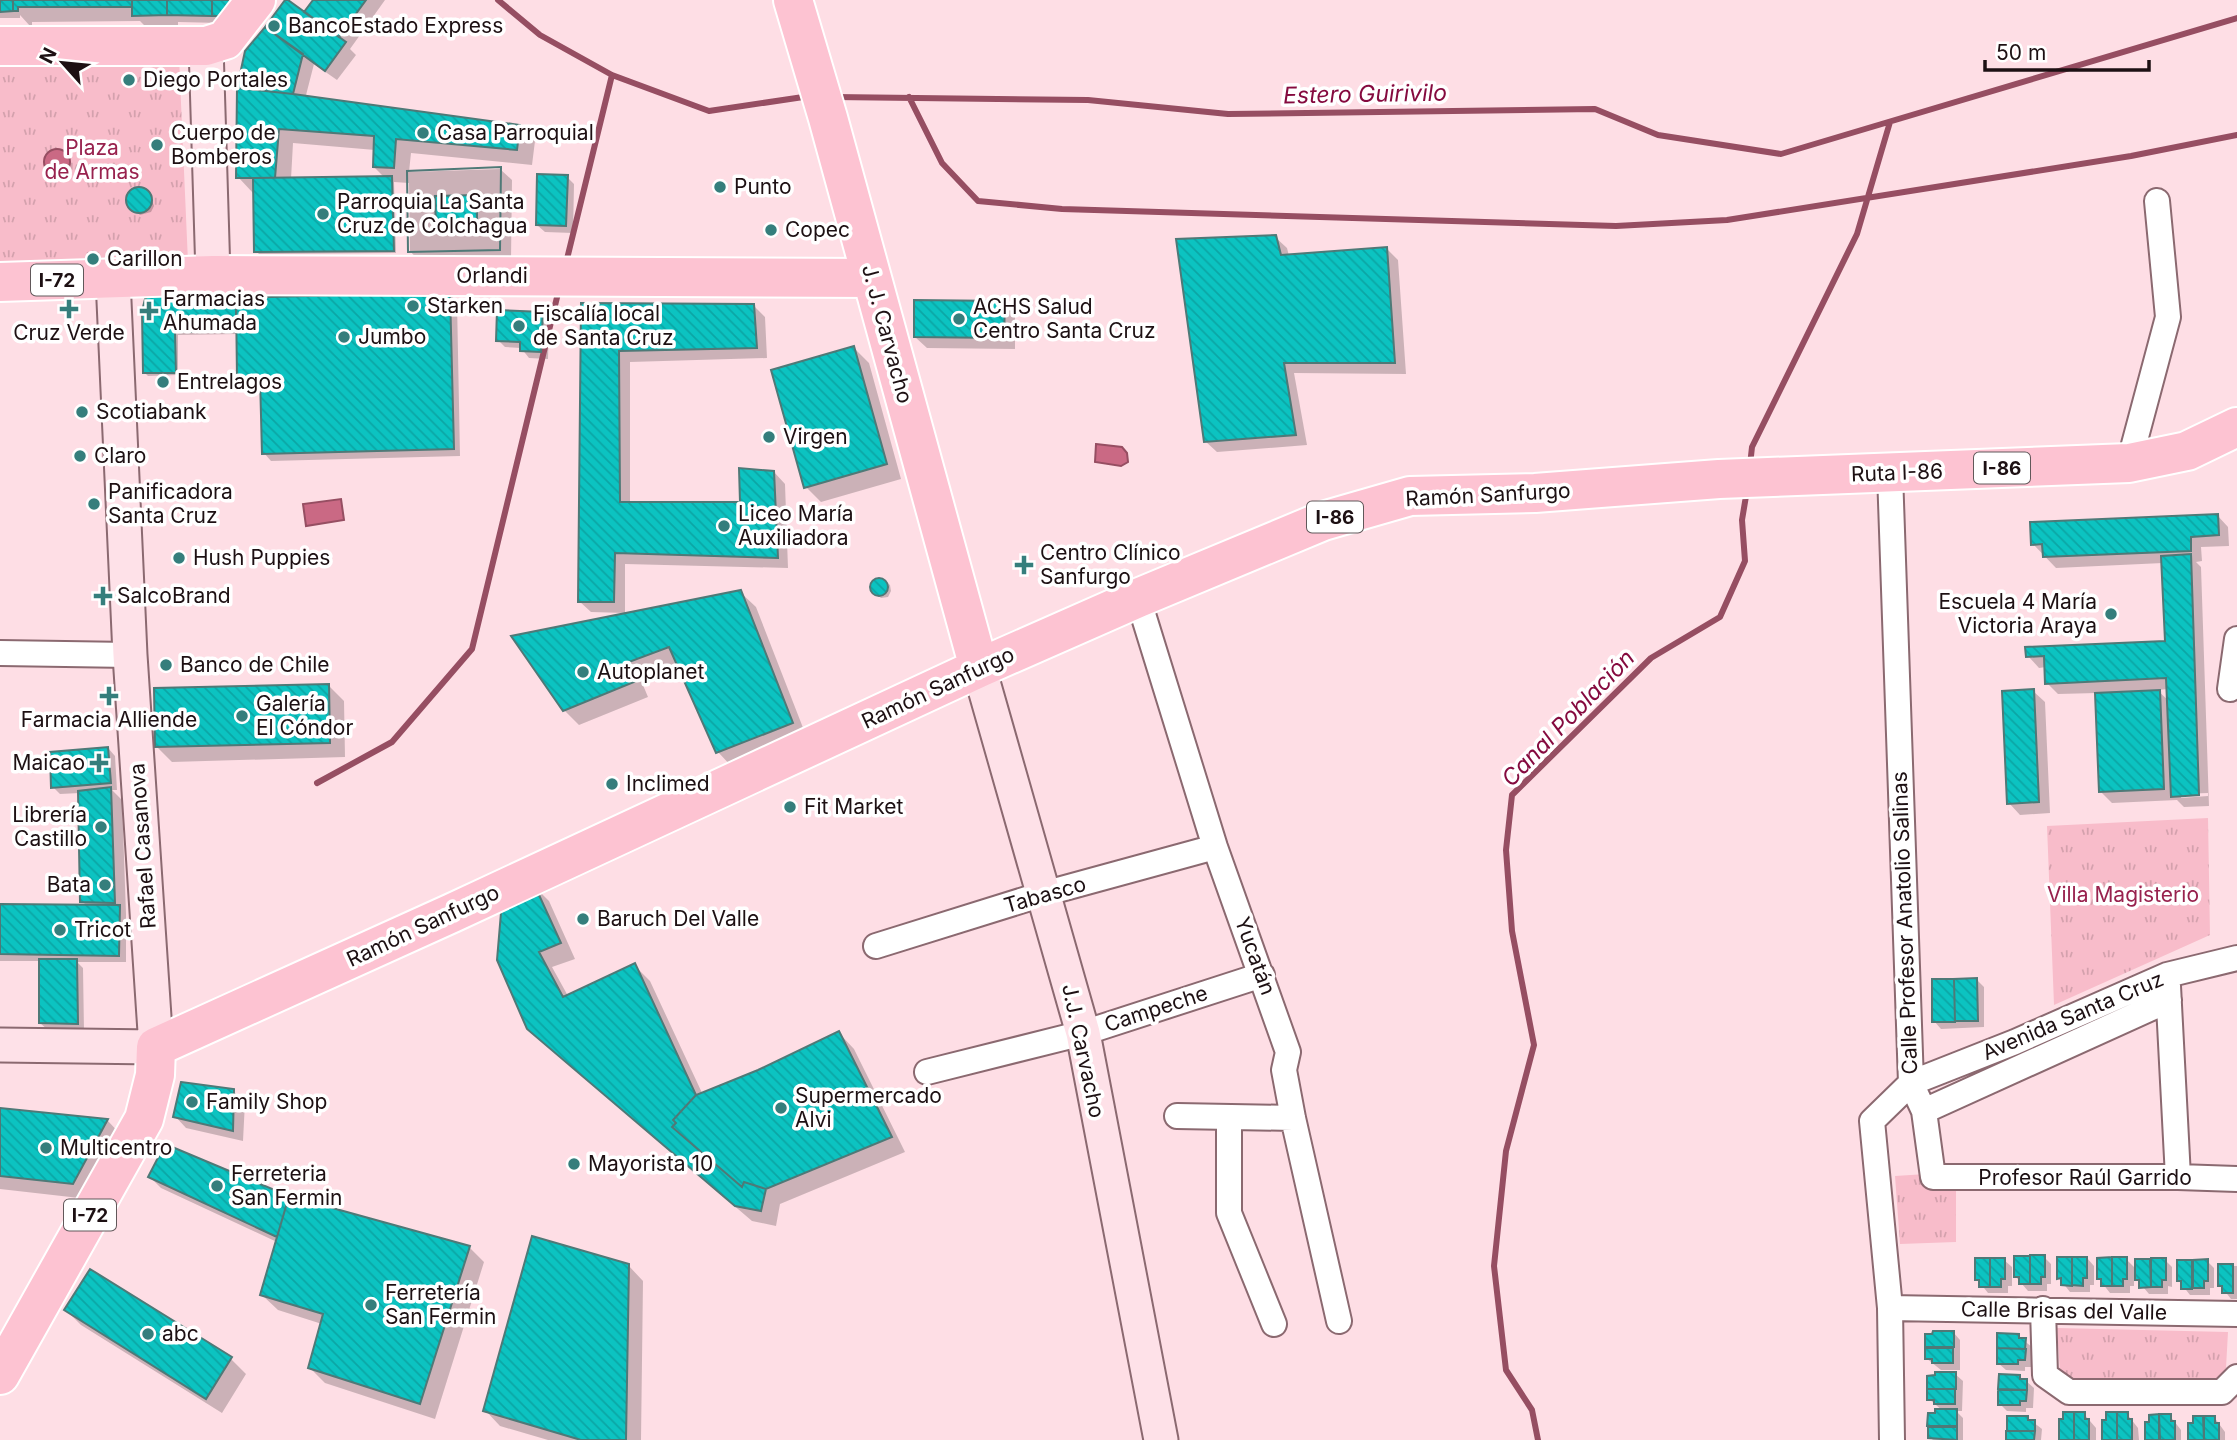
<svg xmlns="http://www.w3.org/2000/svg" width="2237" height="1440" viewBox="0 0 2237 1440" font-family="Inter,sans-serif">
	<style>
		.grass { fill: url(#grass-tufts) }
		.water { fill: #ca6984; stroke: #964e62; stroke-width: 2 }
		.shadow { fill: #0003; fill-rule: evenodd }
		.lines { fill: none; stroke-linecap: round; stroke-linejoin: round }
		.stream { stroke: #964e62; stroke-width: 6 }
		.building { fill: url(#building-back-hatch); stroke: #4f7977; stroke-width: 2; fill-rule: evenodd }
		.street-casing { stroke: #8b6970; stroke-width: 28 }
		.secondary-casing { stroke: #8b6970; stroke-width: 37 }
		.primary-casing { stroke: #fff; stroke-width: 42 }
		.street { stroke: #fff; stroke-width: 24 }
		.secondary { stroke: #fee1e8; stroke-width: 33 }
		.primary { stroke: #fdc3d2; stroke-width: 38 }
		.poi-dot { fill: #357e7c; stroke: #fff; stroke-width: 2.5 }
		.labels { text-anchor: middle; stroke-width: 7; stroke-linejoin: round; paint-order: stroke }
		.shield { fill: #fff; stroke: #61585a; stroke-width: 2 }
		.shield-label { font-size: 19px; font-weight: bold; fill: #1d1013 }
		.poi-label { font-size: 21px; fill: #1d1013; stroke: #fff; text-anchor: start }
		.park-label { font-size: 21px; fill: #98224e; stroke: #fff }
		.street-label { font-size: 21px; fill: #1d1013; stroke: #fff }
		.water-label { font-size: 23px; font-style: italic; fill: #850a3f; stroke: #fff }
	</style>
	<defs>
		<pattern id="grass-tufts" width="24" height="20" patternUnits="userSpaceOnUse" patternTransform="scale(1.75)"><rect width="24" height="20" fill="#f8bcca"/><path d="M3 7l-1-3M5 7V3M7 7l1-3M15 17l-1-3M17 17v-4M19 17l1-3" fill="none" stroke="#d4a1ad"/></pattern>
		<pattern id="building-back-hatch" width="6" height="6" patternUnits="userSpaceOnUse" patternTransform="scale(1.75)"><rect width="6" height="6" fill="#0cc3c1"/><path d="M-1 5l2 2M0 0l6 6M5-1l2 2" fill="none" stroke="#0ca6a5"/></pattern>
	</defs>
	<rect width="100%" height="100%" fill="#fedee5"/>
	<path class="grass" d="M179,57l9,205 -188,5v-209z
		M2208,818l2,117 -156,70 -7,-179z
		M1926,1174l30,9v59l-56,2 -5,-68z
		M2057,1328l171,4 -2,36 -7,12 -149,-1 -10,-7z"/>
	<path class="water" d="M44 162a13 13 0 1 1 26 0a13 13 0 1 1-26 0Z
		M1096,444l26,3 5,6 1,9 -7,4 -26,-4z
		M341,499l3,21 -38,6 -3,-22z"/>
	<path class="shadow" d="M0,0h262l-41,23 -43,-1v4h-33l-5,-5 -108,1v4h-2l-10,-11v3h-20z
		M315,0h70l-35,49 6,6 -19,25 -23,-16 -9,35 215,27 15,15 -3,24 -121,-12 -2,19 91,-3 12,11 -1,81 -90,2 -11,-12 -1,-68 -15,-1 2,71 -137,1 -3,-3 -3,-58 -15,-16 66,-163zM293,143l82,7 -1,17 11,11 -94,1z
		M567,177l7,7 -1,49 -28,-1 -8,-7z
		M140,188l10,7 4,11 -3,6 -11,3 -12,-11v-8l4,-6z
		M1275,237l12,11 2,8 98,-7 11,11 8,114 -112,-1 13,72 -90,7 -12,-11z
		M235,292l3,8 211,-6 8,7 3,155 -189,5 -7,-8 -2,-70 -16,1 -7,-7 -1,-43 -60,1v40l-30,1 -3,-3 -1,-62z
		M1004,302l11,12v35l-88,-1 -12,-11z
		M583,305h170l12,12 2,41 -137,4v142l112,-1 32,-31 11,12 3,84 -163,-4v49l-34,-1 -12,-11z
		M542,313l7,8 -1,38 -19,-1 -8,-10 -16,-1 -7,-7z
		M854,348l15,15 32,116 -80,23 -15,-15z
		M2217,515l11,12 1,19 -28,1 1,14 -6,1 5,5 8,239 -25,1 -7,-7 -65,3 -11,-11 -4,-99 -39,1 -11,-11 -1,-16 -7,1 -11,-12 139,-14 -4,-79 -107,5 -23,-24zM2168,689l1,12 -12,-11zM2208,793v3l-27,2v-4z
		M882,579l8,6 1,6 -3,6 -7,1 -10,-8 1,-7 3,-3z
		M740,592l16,15 51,131 -74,30 -15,-16 -39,-88 -39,14 8,19 -69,28 -15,-15 -50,-73z
		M328,685l16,16 1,56 -173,5 -15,-15z
		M2033,691l12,11 5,111 -30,2 -11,-12z
		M108,748l7,8 2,34h-5l10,10 4,114v48h-49l6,6 1,63 -36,-1 -8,-7 1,-62h-41v-55l88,1 -6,-6 -2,-108 -20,1 -7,-7z
		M534,886l15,15 26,58 -23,8 16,29 67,-30 15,15 53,114 56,-23 80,-39 15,16 51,103 -125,52 -4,22 -24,-5 -207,-177z
		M1977,980l7,7v40l-43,2 -7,-8 -1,-40z
		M233,1091l12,11 -2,39 -57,-13 -11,-12z
		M0,1110l108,11 14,15 -34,63 -88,-10z
		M150,1177l138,20 181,50 15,15 -49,157 -110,-36 -15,-15 12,-44 -44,-14 -16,-15 15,-53 -116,-54z
		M2044,1257l7,7v20h-4v7h-19l-12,-14z
		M2087,1258l7,8v19h-4v7h-20l-11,-14z
		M2126,1259l11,11v-10h28l7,7v20l-4,-1v8h-19l-15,-18v10h-4v7h-20l-11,-14z
		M2004,1260l8,7v19h-4v7h-20l-11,-14z
		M2207,1261l7,7v20h-4v7h-20l-11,-14v-19z
		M628,1265l15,16 -2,159h-93l-48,-14 -15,-16z
		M2220,1266h17v33h-6l-11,-14z
		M90,1271l141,88 15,15 -24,39 -141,-88 -15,-15z
		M1953,1332l7,8v30h-19l-15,-12v-22z
		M2018,1336l14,11v20h-7v4l-19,-1 -8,-7z
		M1955,1374l8,7 -1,30h-6l7,7v22h-30l-3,-3 -1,-23 8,1 6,-4 -14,-12z
		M2000,1376l20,1 6,4 8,7 -1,20h-7v4l-19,-1 -7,-7z
		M2084,1414l12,14v12h-35z
		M2127,1414l11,14 1,12h-35z
		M2150,1416h20l11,14v10h-35z
		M2194,1417h20l11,15v8h-35z
		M2028,1418l14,11 -1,11h-33z"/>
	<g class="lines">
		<path class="stream" d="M498,0l42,35 72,40 97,36 101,-15
			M834,97l254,3 140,14 367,-5 63,26 123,19 456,-136
			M909,97l33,66 36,38 84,8 554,17 111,-6 404,-64 106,-21
			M566,263l46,-188
			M1750,465l2,-18 105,-213 33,-112
			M317,783l75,-41 80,-93 87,-360
			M1538,1440l-6,-30 -26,-40 -12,-104 12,-115 28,-106 -22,-114 -6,-81 6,-55 139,-137 69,-41 25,-56 -3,-41 5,-30"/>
	</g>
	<path class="building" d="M0,0h13v11l-13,1z
		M13,0h119v7h-114v4h-5z
		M132,0h35v15l-35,1z
		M167,0h45v16l-45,-1z
		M212,0h30l-13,16h-17z
		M285,0h3l58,42 -21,29 -60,-44z
		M313,0h53l-27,37 -35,-25z
		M265,27l38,27 -10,40 -56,-6 8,-37z
		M237,88l56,6 227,31 -3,25 -121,-11 -2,29 -21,-1 1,-31 -95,-7 -4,49h-39z
		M501,167l-1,83 -92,2 -1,-81zM477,195v33l-41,1 -1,-33z
		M501,167l-1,83 -92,2 -1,-81z
		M537,174l31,1 -2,51 -30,-1z
		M392,176l2,75 -140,1 -1,-74z
		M126 200a13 13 0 1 1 26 0a13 13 0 1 1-26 0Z
		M1276,235l5,20 106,-8 8,116h-111l12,72 -92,7 -28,-203z
		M236,290v41l-61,1 1,41h-33l-1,-62 3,-12 7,-7z
		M450,292l4,157 -192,5 -2,-77h-23l-1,-79z
		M914,300l91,1 -1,37 -90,-1z
		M581,303l173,1 3,44 -138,3 1,151h120l-1,-34 35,3 4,87 -163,-5 -1,49h-36z
		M497,310l46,2 -2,40 -21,-1v-9l-24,-1z
		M854,346l33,118 -83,24 -33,-118z
		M2218,514l1,21 -28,2v14l-148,6 -1,-13 -11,1 -1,-23z
		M2191,554l8,241 -28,2 -5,-119 -121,6 -1,-28 -18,1 -1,-10 140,-6 -4,-85z
		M870 587a9 9 0 1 1 18 0a9 9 0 1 1-18 0Z
		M741,590l52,133 -77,30 -47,-106 -43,16 8,19 -71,29 -52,-75z
		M329,684l1,59 -175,4 -1,-59z
		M2034,689l5,113 -32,2 -5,-113z
		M2160,690l4,99 -65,3 -4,-99z
		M108,747l3,36 -60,5 -1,-36z
		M111,787l4,116 -35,-1 -2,-111z
		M534,884l27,59 -22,9 24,45 72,-34 61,132 -23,25 3,3 -4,4 70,60 2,-5 22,7 -5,22 -26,-5 -208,-177 -30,-69 5,-59z
		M0,904l120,1 -1,51 -119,-2z
		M39,959h38l1,65 -39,-1z
		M1977,978l1,43h-23l-1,-42z
		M1932,979h22l1,43h-23z
		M839,1031l53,106 -126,52 -22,-7 -2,5 -70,-60 4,-4 -3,-3 23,-25 62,-25z
		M181,1082l53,7 -1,42 -60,-14z
		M0,1108l108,11 -35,65 -73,-8z
		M165,1144l124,52 -12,41 -129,-60z
		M289,1196l181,50 -50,158 -112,-36 15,-54 -63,-19z
		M532,1236l97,28 -3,176h-45l-98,-29z
		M2030,1255h15v22h-4v7h-11z
		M2014,1256h16v28h-11v-7h-5z
		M2057,1257h15v29l-11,-1v-7l-4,1z
		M2072,1257h15v21h-4v8l-11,-1z
		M2112,1257v29h-11v-7h-4v-21z
		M2112,1257h15v22h-4v7h-11z
		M1975,1258h15v29h-11v-7h-4z
		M1990,1258h15v21h-4v8h-11z
		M2151,1258h15v22h-4v7h-11z
		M2135,1259h15l1,28 -12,1v-8h-4z
		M2208,1259v22h-4v7h-11v-28z
		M2177,1260h15v29h-11v-8h-4z
		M2218,1264h15v29h-11v-7h-4z
		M90,1269l142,88 -26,42 -142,-89z
		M1933,1331h21v16h-29v-13h7z
		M1997,1333l22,1v4h7l-1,11 -28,-1z
		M1925,1348h28v15h-21v-4h-7z
		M1997,1348l29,1 -1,11h-7v4h-21z
		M1935,1372h21v17h-29v-13l8,-1z
		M1999,1374l21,1v4h7v11l-29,-1z
		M1927,1389h28v15h-21v-4h-7z
		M1998,1390h29l-1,11h-6v4h-22z
		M1935,1409h22v17h-30l1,-13h7z
		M2063,1412h11v28h-15v-21h4z
		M2074,1412h11v7h4v21h-15z
		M2106,1412h11v28h-15v-20h4z
		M2117,1412h11v7h4v21h-15z
		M2159,1414v26h-14v-18h4v-7z
		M2159,1414h12v7h4v19h-15z
		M2007,1416h21v4h7v11h-28z
		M2193,1416h10l1,24h-16v-17h5z
		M2204,1416h11v7h4v17h-15z
		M1928,1427h29v13l-29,-2z
		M2006,1431h29l-1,9h-28z"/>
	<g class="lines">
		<defs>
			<path id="street" d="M2129,463l39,-146 -11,-116
				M1890,473l21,610 13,28 9,66h245l59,2
				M1138,598l77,249 73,205 -4,18 9,48 46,203
				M0,653l130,2
				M2230,689l7,-50
				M876,946l167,-52 172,-47
				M2168,986l10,191
				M927,1072l156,-39 179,-58
				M1924,1111l245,-111
				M1177,1116l116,2
				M1229,1119v94l45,111
				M1890,1308l347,6
				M2043,1309l2,66 24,17h153l15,-15
				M1892,1440l-2,-132 -18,-187 39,-38 104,-41 152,-67 70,-17"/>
			<path id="secondary" d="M206,46l7,229
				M979,668l104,365 78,407
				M0,1045l156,2 -26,-392 -17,-376"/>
			<path id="primary" d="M793,0l35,118 151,550
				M0,46h206l19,-6 31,-40
				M0,282l213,-7 659,3
				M0,1375l144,-256 11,-44 1,-28 296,-134 527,-245 159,-70 185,-77 87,-25 125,-3 184,-14 410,-16 58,-12 50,-24"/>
		</defs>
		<use href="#street" class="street-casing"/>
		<use href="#secondary" class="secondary-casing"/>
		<use href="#primary" class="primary-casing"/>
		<use href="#street" class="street"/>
		<use href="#secondary" class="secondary"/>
		<use href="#primary" class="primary"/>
	</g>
	<g class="poi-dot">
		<circle cx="274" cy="26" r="7"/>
		<circle cx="129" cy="80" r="7"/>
		<circle cx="423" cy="133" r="7"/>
		<circle cx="157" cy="145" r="7"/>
		<circle cx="720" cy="187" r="7"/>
		<circle cx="323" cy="214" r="7"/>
		<circle cx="771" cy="230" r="7"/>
		<circle cx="93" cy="259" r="7"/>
		<circle cx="413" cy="306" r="7"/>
		<path d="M65.5 298.5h7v7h7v7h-7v7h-7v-7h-7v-7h7z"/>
		<path d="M145.5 300.5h7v7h7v7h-7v7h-7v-7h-7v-7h7z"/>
		<circle cx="959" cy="319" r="7"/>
		<circle cx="519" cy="326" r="7"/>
		<circle cx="344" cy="337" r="7"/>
		<circle cx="163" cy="382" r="7"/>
		<circle cx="82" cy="412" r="7"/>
		<circle cx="769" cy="437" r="7"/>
		<circle cx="80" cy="456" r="7"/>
		<circle cx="94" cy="504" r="7"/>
		<circle cx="724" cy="526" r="7"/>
		<circle cx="179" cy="558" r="7"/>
		<path d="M1020.5 554.5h7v7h7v7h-7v7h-7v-7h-7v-7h7z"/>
		<path d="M99.5 585.5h7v7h7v7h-7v7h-7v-7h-7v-7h7z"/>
		<circle cx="2111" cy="614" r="7"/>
		<circle cx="166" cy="665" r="7"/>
		<circle cx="583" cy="672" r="7"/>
		<path d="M105.5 685.5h7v7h7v7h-7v7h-7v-7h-7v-7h7z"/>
		<circle cx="242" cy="716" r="7"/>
		<path d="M95.5 752.5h7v7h7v7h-7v7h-7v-7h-7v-7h7z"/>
		<circle cx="612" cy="784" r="7"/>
		<circle cx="790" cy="807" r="7"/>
		<circle cx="101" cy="827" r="7"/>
		<circle cx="105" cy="885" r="7"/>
		<circle cx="583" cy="919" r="7"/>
		<circle cx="60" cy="930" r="7"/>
		<circle cx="192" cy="1102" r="7"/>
		<circle cx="781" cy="1108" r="7"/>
		<circle cx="46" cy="1148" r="7"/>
		<circle cx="574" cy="1164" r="7"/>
		<circle cx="217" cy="1186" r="7"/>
		<circle cx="371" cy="1305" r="7"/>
		<circle cx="148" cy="1334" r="7"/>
	</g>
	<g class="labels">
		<g class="shield">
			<rect x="31" y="264.5" width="52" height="31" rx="5"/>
			<rect x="1974" y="452.5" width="56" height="31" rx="5"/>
			<rect x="1307" y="501.5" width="56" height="31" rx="5"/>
			<rect x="64" y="1199.5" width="52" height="31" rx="5"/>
		</g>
		<g class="shield-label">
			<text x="57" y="287">I-72</text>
			<text x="2002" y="475">I-86</text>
			<text x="1335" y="524">I-86</text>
			<text x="90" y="1222">I-72</text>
		</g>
		<g class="poi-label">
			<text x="288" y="33">BancoEstado Express</text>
			<text x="143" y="87">Diego Portales</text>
			<text x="171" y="140">Cuerpo de<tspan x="171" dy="24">Bomberos</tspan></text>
			<text x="437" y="140">Casa Parroquial</text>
			<text x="734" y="194">Punto</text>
			<text x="337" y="209">Parroquia La Santa<tspan x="337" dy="24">Cruz de Colchagua</tspan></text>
			<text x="785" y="237">Copec</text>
			<text x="107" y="266">Carillon</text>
			<text x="163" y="306">Farmacias<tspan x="163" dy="24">Ahumada</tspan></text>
			<text x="427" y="313">Starken</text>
			<text x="973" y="314">ACHS Salud<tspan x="973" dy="24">Centro Santa Cruz</tspan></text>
			<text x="533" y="321">Fiscalía local<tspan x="533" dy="24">de Santa Cruz</tspan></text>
			<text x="69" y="340" text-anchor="middle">Cruz Verde</text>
			<text x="358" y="344">Jumbo</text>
			<text x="177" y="389">Entrelagos</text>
			<text x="96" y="419">Scotiabank</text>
			<text x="783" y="444">Virgen</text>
			<text x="94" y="463">Claro</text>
			<text x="108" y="499">Panificadora<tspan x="108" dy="24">Santa Cruz</tspan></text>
			<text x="738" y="521">Liceo María<tspan x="738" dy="24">Auxiliadora</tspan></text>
			<text x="1040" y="560">Centro Clínico<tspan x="1040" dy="24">Sanfurgo</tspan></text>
			<text x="193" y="565">Hush Puppies</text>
			<text x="117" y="603">SalcoBrand</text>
			<text x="2097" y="609" text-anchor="end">Escuela 4 María<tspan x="2097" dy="24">Victoria Araya</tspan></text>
			<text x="180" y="672">Banco de Chile</text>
			<text x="597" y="679">Autoplanet</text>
			<text x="256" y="711">Galería<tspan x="256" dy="24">El Cóndor</tspan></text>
			<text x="109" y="727" text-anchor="middle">Farmacia Alliende</text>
			<text x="85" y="770" text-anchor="end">Maicao</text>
			<text x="626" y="791">Inclimed</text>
			<text x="804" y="814">Fit Market</text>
			<text x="87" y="822" text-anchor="end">Librería<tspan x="87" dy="24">Castillo</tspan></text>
			<text x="91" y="892" text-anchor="end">Bata</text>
			<text x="597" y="926">Baruch Del Valle</text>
			<text x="74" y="937">Tricot</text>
			<text x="795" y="1103">Supermercado<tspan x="795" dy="24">Alvi</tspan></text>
			<text x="206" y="1109">Family Shop</text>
			<text x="60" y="1155">Multicentro</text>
			<text x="588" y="1171">Mayorista 10</text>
			<text x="231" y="1181">Ferreteria<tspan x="231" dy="24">San Fermin</tspan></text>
			<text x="385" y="1300">Ferretería<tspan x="385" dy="24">San Fermin</tspan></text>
			<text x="162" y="1341">abc</text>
		</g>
		<g class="park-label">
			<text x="92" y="155">Plaza<tspan x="92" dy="24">de Armas</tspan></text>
			<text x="2123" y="902">Villa Magisterio</text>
		</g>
		<g class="street-label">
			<text x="492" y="283">Orlandi</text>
			<text transform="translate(887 334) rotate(75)" y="7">J. J. Carvacho</text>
			<text transform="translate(1897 473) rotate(-2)" y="7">Ruta I-86</text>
			<text transform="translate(1488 495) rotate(-3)" y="7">Ramón Sanfurgo</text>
			<text transform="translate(938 688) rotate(-25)" y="7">Ramón Sanfurgo</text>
			<text transform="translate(143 846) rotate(-94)" y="7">Rafael Casanova</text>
			<text transform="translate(1045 895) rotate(-16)" y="7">Tabasco</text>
			<text transform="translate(1905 923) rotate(-92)" y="7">Calle Profesor Anatolio Salinas</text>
			<text transform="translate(423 926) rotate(-25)" y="7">Ramón Sanfurgo</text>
			<text transform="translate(1255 956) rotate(70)" y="7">Yucatán</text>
			<text transform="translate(1156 1009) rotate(-18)" y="7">Campeche</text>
			<text transform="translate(2073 1016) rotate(-23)" y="7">Avenida Santa Cruz</text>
			<text transform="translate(1083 1051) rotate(78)" y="7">J.J. Carvacho</text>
			<text x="2085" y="1185">Profesor Raúl Garrido</text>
			<text transform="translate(2064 1311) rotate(1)" y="7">Calle Brisas del Valle</text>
		</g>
		<g class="water-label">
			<text transform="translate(1365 94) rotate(-1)" y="8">Estero Guirivilo</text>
			<text transform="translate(1568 718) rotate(-46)" y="8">Canal Población</text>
		</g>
	</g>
	<g transform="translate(63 63) rotate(297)" stroke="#ffffff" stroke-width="5" paint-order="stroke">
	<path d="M0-5L12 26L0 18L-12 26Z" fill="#1d1013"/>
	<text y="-10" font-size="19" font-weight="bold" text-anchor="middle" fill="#1d1013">N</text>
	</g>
	<path d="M1985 60v10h164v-10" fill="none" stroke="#1d1013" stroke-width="3.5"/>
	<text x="1996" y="60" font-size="21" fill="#1d1013" stroke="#ffffff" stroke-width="5" paint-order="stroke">50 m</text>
</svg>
